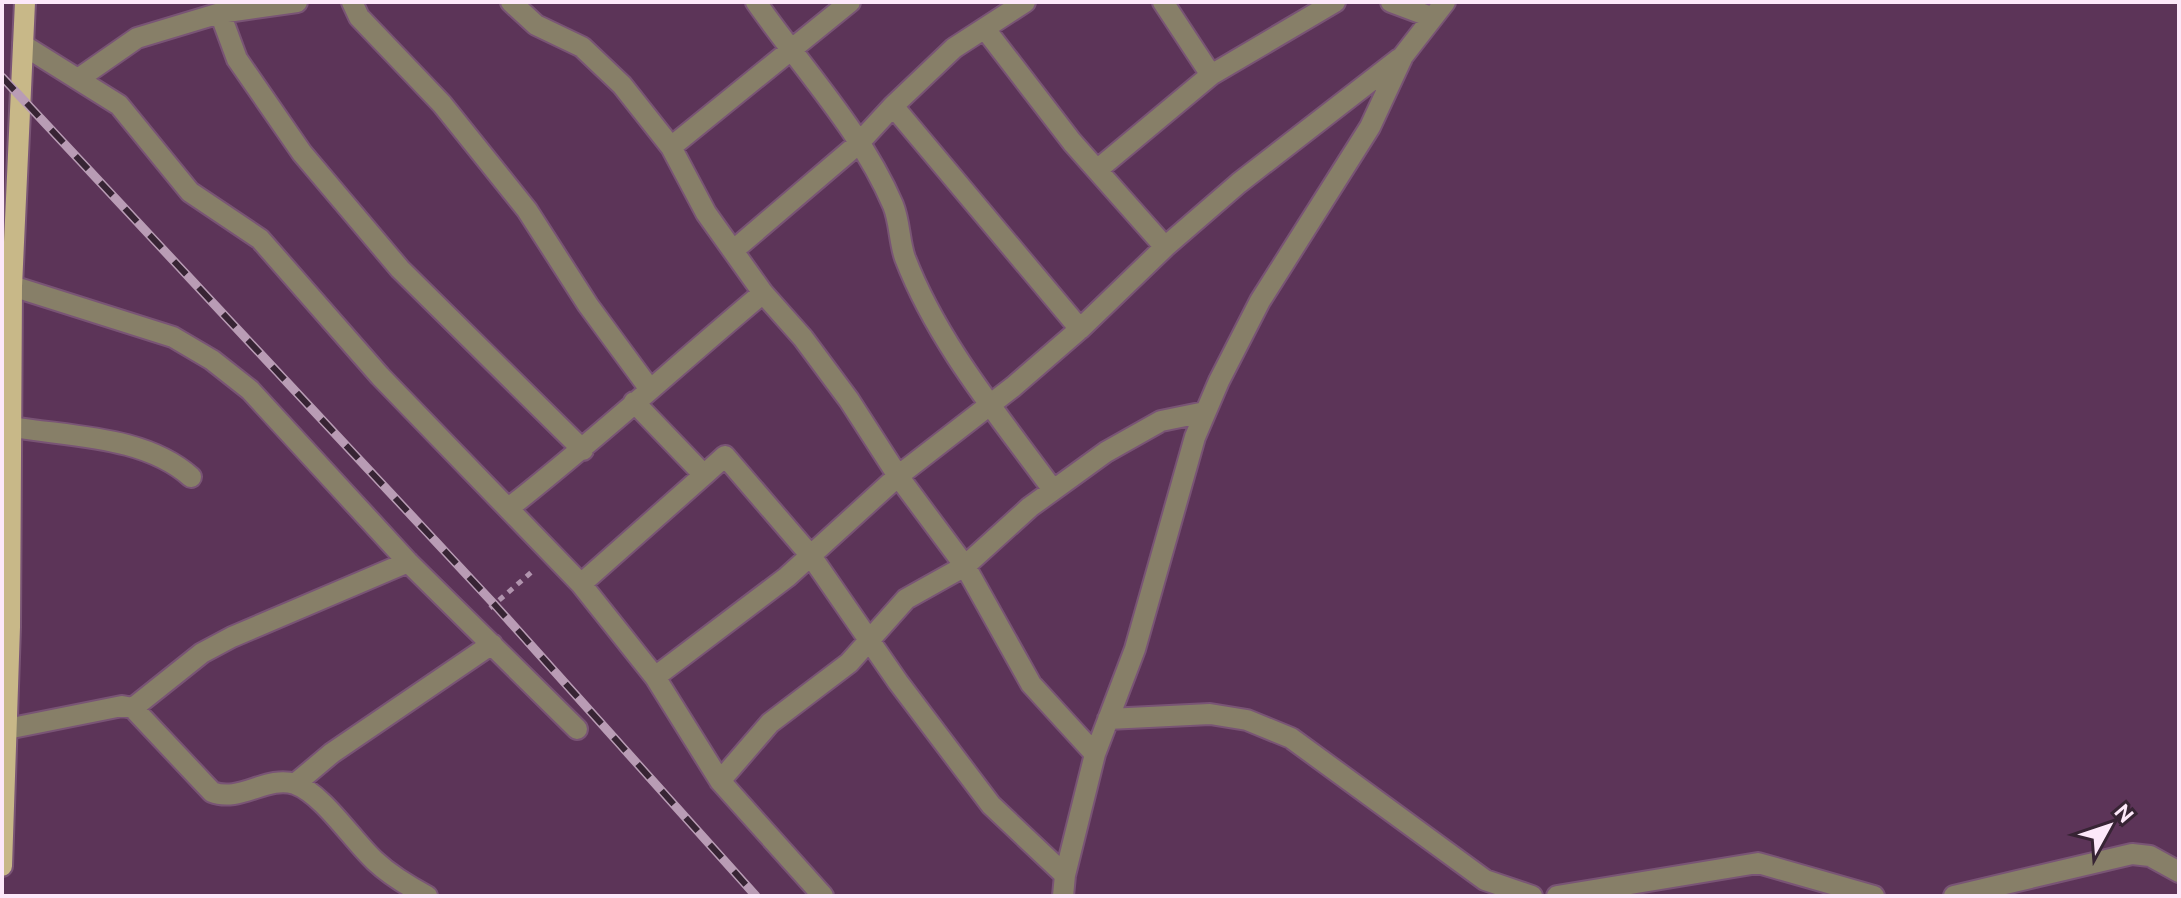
<svg xmlns="http://www.w3.org/2000/svg" width="2181" height="898" viewBox="0 0 2181 898" font-family="Ubuntu,sans-serif">
	<style>
		.lines { fill: none; stroke-linecap: round; stroke-linejoin: round }
		.minor-casing { stroke: #795475; stroke-width: 24 }
		.major-casing { stroke: #795475; stroke-width: 24 }
		.path { stroke: #b194ae; stroke-width: 5; stroke-dasharray: 6 6; stroke-linecap: butt }
		.minor { stroke: #877f68; stroke-width: 20 }
		.major { stroke: #c8b888; stroke-width: 20 }
		.rail-casing { stroke: #b99cb5; stroke-width: 9 }
		.rail { stroke: #372434; stroke-width: 6; stroke-dasharray: 18; stroke-linecap: butt }
	</style>
	<rect width="100%" height="100%" fill="#5c3458"/>
	<g class="lines">
		<defs>
			<path id="minor" d="M352,2l7,15 83,87 85,106 61,95 61,83
				M511,2l25,23 46,22 40,38 49,62 35,66 57,80 40,45 46,62 49,76 67,90 66,118 64,70
				M756,2c46,66 105,128 137,203 7,17 6,36 12,53 33,86 95,159 148,232
				M1163,2l48,73
				M1391,2l40,15
				M220,13l17,46 65,94 98,116 183,181
				M985,29l87,113 93,105
				M23,45l96,60 71,87 70,47 120,137 201,208 74,93 65,104 103,115
				M78,79l59,-41 83,-25 77,-11
				M893,106l61,-58 71,-46
				M671,147l179,-145
				M1097,170l114,-95 124,-73
				M735,249l123,-105 35,-38 187,223
				M2,273l10,13 161,51 39,23 38,30 158,172 169,167
				M634,402l70,73 21,-19 86,100 87,126 93,123 74,70
				M13,427c59,10 132,9 178,50
				M510,507c87,-68 168,-143 253,-214
				M581,584l123,-109
				M655,677l132,-100 111,-101 115,-89 67,-58 85,-82 74,-64 160,-124
				M133,708l69,-55 30,-16 176,-75
				M1108,719l102,-5 37,6 44,18 194,142 47,16
				M7,729l115,-23 11,2 79,84c28,11 55,-17 83,-8 28,10 58,57 80,77 16,15 33,25 52,35
				M720,781l50,-58 79,-60 57,-64 59,-33 65,-59 76,-55 55,-31 44,-9
				M295,784l37,-31 160,-109
				M1063,896l2,-21 30,-121 40,-105 60,-212 24,-56 41,-80 110,-174 33,-71 42,-54
				M1557,896l201,-33 116,33
				M1954,896l178,-42 18,2 29,16"/>
			<path id="major" d="M2,866l8,-239 2,-341 13,-284"/>
		</defs>
		<use href="#minor" class="minor-casing"/>
		<use href="#major" class="major-casing"/>
		<path class="path" d="M490,608l44,-38"/>
		<use href="#minor" class="minor"/>
		<use href="#major" class="major"/>
		<defs>
			<path id="rail" d="M2,77l492,527 262,292"/>
		</defs>
		<use href="#rail" class="rail-casing"/>
		<use href="#rail" class="rail"/>
	</g>
	<rect width="2181" height="898" fill="none" stroke="#fce8f9" stroke-width="8"/>
	<g transform="translate(2109 826) rotate(50)" stroke="#372434" stroke-width="6" paint-order="stroke">
	<path d="M0-6L14 30L0 20L-14 30Z" fill="#fce8f9"/>
	<text y="-12" font-size="22" font-weight="bold" text-anchor="middle" fill="#fce8f9">N</text>
	</g>
</svg>
